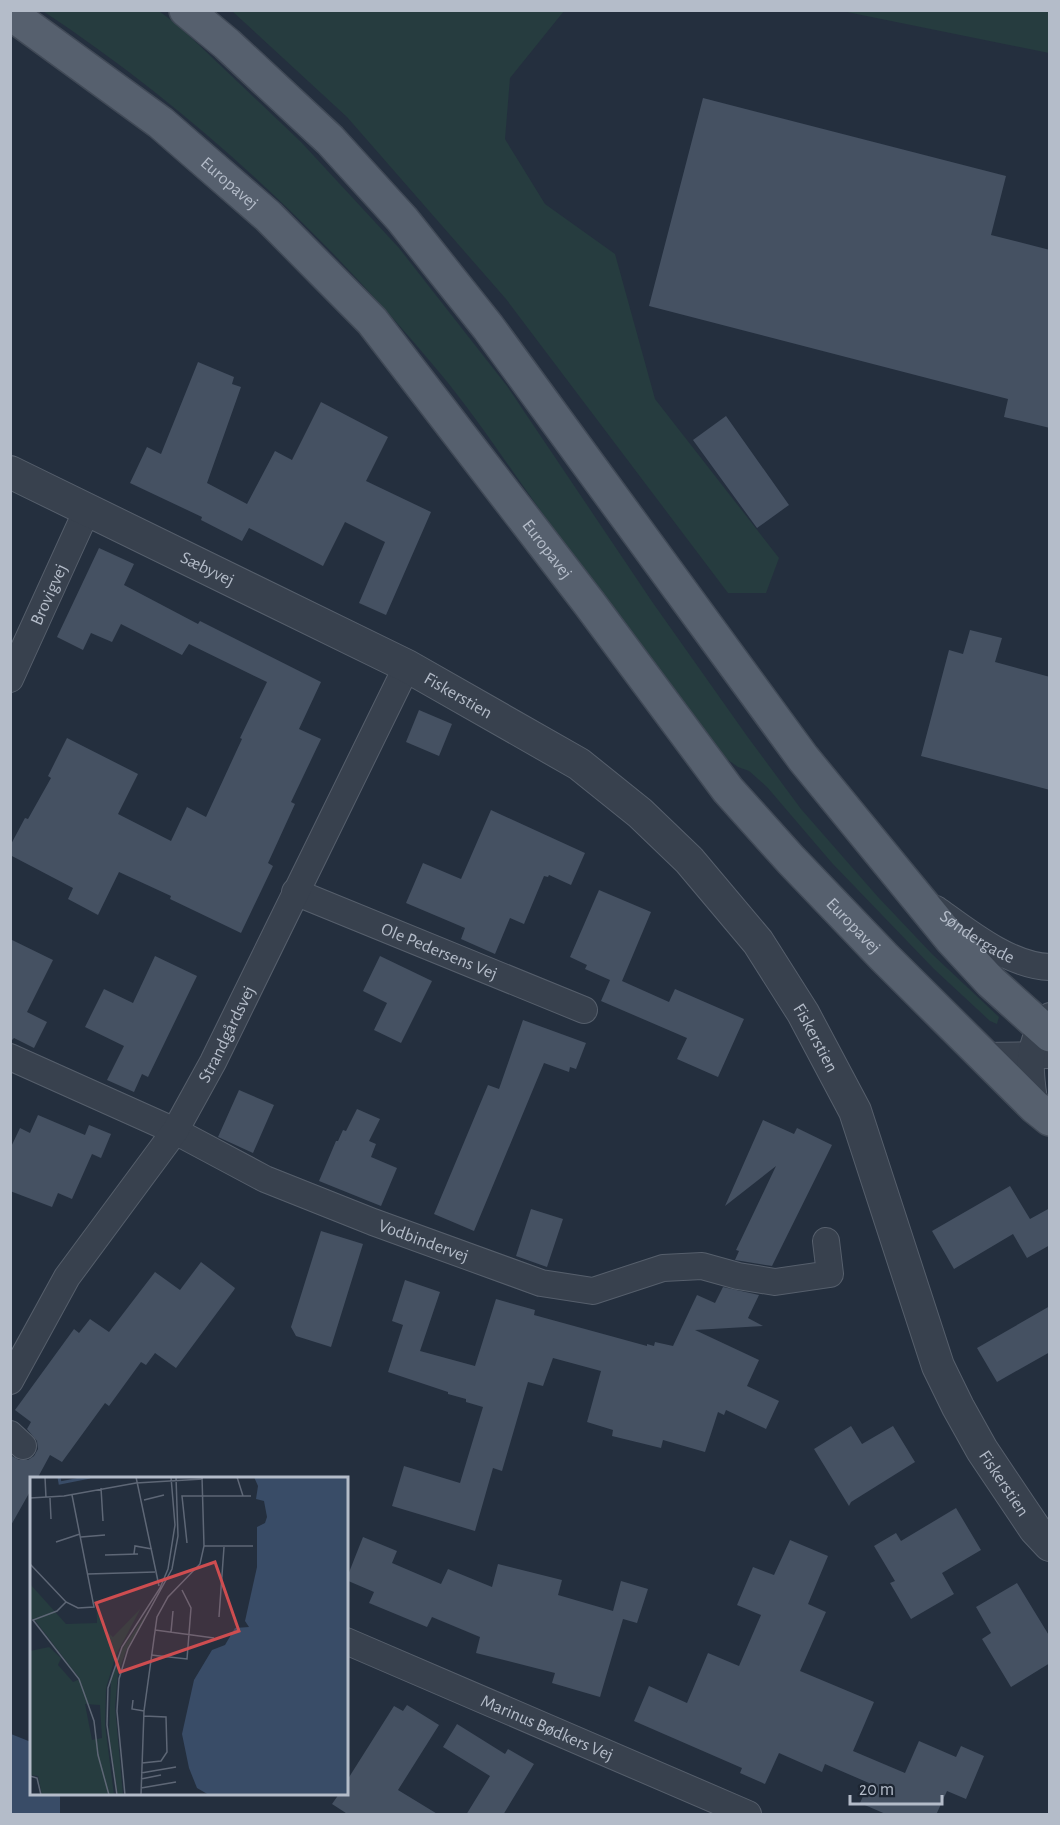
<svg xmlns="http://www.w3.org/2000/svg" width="1060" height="1825" viewBox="0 0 1060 1825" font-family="'Alegreya Sans',sans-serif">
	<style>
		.green { fill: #263c3f }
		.water { fill: #394c67 }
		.building { fill: #455162 }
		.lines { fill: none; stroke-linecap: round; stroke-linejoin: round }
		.minor-casing { stroke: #565f6c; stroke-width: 28 }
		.tertiary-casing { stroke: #565f6c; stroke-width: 34 }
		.primary-casing { stroke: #414a57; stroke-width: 36 }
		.minor { stroke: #38414e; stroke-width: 26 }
		.tertiary { stroke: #38414e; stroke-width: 32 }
		.primary { stroke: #56606e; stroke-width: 33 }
		.labels { text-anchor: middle; stroke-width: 6; stroke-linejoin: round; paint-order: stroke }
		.street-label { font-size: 18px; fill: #b4bcc9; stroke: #1d2633 }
		.inset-river { fill: none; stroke: #394c67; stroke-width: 3 }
		.inset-road { fill: none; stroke: #5e6776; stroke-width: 1.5 }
		.view { fill: #ce4d50; fill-opacity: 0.15; stroke: #ce4d50; stroke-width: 3 }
		.inset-edge { fill: none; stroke: #b4bcc9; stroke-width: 3 }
	</style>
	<rect width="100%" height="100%" fill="#242f3e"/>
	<path class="green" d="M43,11h116l20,15 122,116 98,106 108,138 146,217 94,133 54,73 77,88 54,57 67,63 -2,7 -7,-3 -56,-52 -102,-106 -65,-76 -18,-16 -11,-4 -17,-12 -26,-32c-52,-71 -104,-142 -155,-213 -33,-46 -65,-95 -101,-138 -115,-139 -247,-262 -396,-361z
		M232,11h332l-54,67 -5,61 40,65 70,50 40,145 124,159 -13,35h-38l-222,-294 -159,-182z
		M842,11h207v42z"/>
	<path class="water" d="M11,1734l20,8 1,52h28v20h-49z"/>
	<path class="building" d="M703,98l303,78 -15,59 59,15v178l-46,-11 4,-18 -359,-93z
		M198,362l36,15 -2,7 9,3 -34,96 40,21 28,-53 17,9 29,-58 67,35 -22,44 65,31 -45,103 -27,-12 26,-61 -40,-20 -22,44 -74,-38 -7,13 -41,-21 1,-3 -72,-34 17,-36 14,7z
		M726,416l63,89 -32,23 -64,-88z
		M99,548l35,16 -10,21 74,39 2,-3 121,61 -22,47 22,10 -30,63 4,2 -27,59 5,3 -32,67 -71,-34 1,-3 -52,-24 -21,43 -30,-16 5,-11 -63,-33v-9l15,-28 3,1 23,-41 -3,-2 19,-38 71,36 -20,40 53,27 16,-34 19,10 36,-78 -2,-1 27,-56 -78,-38 -7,11 -61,-31 -9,18 -21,-9 -8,17 -26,-13z
		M970,630l32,8 -7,24 55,15v113l-129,-34 28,-106 14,4z
		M419,710l33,14 -13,32 -33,-14z
		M491,810l94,43 -14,32 -22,-10 -1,2 -4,-1 -20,48 -14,-6 -15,36 -34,-15 4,-11 -59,-25 17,-40 38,16z
		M599,890l52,22 -29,69 47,21 6,-13 69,30 -26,58 -41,-18 10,-21 -86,-37 9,-21 -25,-11 2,-4 -17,-8z
		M10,939l43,21 -26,52 20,10 -13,26 -20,-10 -4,4z
		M155,956l42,20 -49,101 -6,-3 -8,18 -27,-12 17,-34 -39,-19 19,-38 29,14z
		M380,956l52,25 -31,62 -27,-13 13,-27 -24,-12z
		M523,1020l63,23 -10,26 -6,-2 -1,5 -25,-9 -70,168 -40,-17 54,-129 11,4z
		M239,1090l35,15 -21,48 -35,-16z
		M357,1109l23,10 -11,22 7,3 -5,13 26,11 -16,38 -62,-25 17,-40h2l5,-11 3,1z
		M38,1115l47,20 4,-10 22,9 -10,24 -9,-4 -20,45 -14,-6 -6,14 -42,-16v-42l10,-21 10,5z
		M763,1120l31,14 3,-6 35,17 -60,121 -37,-6 4,-9 -3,-1 40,-84 -51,40z
		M1010,1186l20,33 20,-11v37l-23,13 -14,-24 -59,35 -22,-38z
		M531,1209l32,10 -16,48 -31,-11z
		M321,1231l42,13 -32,103 -35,-11 -5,-9z
		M201,1262l34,26 -1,2 -58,78 -21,-15 -9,12 -5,-3 -32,44 -4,-3 -43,59 -12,-7 -13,24h-5v9l-22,39v-68l2,-3 7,4h9l6,-4 4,-7 -1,-8 -10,-12 4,-7 -16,-12 59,-81 5,4 11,-14 19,13 46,-60 25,18z
		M405,1280l35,12 -20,59 55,15 21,-67 39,11 -1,5 113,31v-2l7,2 1,-4 18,4 24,-51 18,8 8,-16 36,8 -11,23 15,8 -68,4 64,30 -12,26 32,15 -13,28 -40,-19 -2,5 -6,-3 -13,40 -42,-12 -2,8 -49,-12 1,-6 -26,-8 14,-51 -48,-13 -10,28 -15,-4 -26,89 -9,-3 -18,63 -83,-25 12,-40 56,17 23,-76 -17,-5v-3l-18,-5v-2l-60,-20 15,-47 -11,-4z
		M1050,1306v46l-53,30 -20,-34z
		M851,1426l11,18 31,-18 22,36 -64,40 -2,4 -35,-57z
		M956,1508l25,42 -39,23 12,21 -43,25 -21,-36 5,-2 -21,-35 22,-13 5,8z
		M363,1537l34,14 -5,12 49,21 7,-15 44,18 6,-23 64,16 -4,15 55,16 8,-30 27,8 -11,34 -14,-4 -23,78 -48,-14 3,-10 -79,-20 4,-16 -48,-20 -5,10 -58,-24 5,-11 -28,-12z
		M790,1540l38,16 -20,48 18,8 -26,59 74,31 -21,49 52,22 14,-32 37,16 5,-11 23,10 -18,43 -19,-8 -11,24h-48l-28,-12 9,-20 -44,-19 -3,8 -43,-19 -14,31 -25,-11 2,-5 -108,-47 15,-35 38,17 21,-50 31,13 22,-51 -24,-10 16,-38 21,8z
		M1017,1583l33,54v26l-39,24 -29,-48 9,-6 -15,-26z
		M407,1705l32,20 -41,65 41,25h-90l-17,-11 7,-10h7v-12l48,-76 9,5z
		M457,1724l48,30 3,-5 26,15 -31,51h-37l24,-39 -47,-29z"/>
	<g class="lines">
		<defs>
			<g id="minor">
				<path id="s1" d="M10,679l77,-169"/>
				<path id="s2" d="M295,892l289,118"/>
				<path id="s3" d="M936,909c32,23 74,57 114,58"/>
				<path d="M983,1056l67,-1"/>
				<path id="s4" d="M10,1057l165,74 90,48 108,43 168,61 52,8 70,-23 39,-2 36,10 37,6 55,-8 -4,-33"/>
				<path d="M1035,1107c-5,-36 -11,-61 15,-91"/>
				<path id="s5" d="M10,1381l57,-104 108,-146 38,-69 194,-396"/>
				<path d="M10,1434l13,12"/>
				<path id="s6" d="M346,1641l402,173"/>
			</g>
			<g id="tertiary">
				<path id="s7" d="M10,472l397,194 172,98 61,49 49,47 69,82 45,71 52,98 83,255 20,41 24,43 53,79 15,16"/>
			</g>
			<g id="primary">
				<path d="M186,10l41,34 103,96 72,79 86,108 315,431 149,182 39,42 59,53"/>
				<path id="s8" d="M10,13l151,110 107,93 104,105 217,282 139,187 63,70 93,97 151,150 15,12"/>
			</g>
		</defs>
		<use href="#minor" class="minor-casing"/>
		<use href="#tertiary" class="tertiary-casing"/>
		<use href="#primary" class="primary-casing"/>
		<use href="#minor" class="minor"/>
		<use href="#tertiary" class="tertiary"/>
		<use href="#primary" class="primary"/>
	</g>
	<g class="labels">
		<g class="street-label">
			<text dy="6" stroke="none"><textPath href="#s8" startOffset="278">Europavej</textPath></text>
			<text dy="6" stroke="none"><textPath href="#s8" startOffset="764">Europavej</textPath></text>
			<text dy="6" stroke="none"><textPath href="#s7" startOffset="220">Sæbyvej</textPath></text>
			<text dy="6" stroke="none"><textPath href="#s1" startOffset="93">Brovigvej</textPath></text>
			<text dy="6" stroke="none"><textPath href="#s7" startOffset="501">Fiskerstien</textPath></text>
			<text dy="6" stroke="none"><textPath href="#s8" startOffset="1250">Europavej</textPath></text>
			<text dy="6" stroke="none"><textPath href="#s3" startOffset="50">Søndergade</textPath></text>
			<text dy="6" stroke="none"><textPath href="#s2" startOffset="156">Ole Pedersens Vej</textPath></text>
			<text dy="6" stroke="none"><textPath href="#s5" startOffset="410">Strandgårdsvej</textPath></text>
			<text dy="6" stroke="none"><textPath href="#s7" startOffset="1005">Fiskerstien</textPath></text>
			<text dy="6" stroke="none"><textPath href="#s4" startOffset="453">Vodbindervej</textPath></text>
			<text dy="6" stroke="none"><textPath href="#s7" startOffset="1491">Fiskerstien</textPath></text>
			<text dy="6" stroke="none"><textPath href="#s6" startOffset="219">Marinus Bødkers Vej</textPath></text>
		</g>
	</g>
	<g transform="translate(30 1477)">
		<rect width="318" height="318" fill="#242f3e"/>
		<path d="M0,107l36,40 31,-1 -1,-26 7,31 10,9 28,-29 -25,47 -10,33 -1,37 9,70h-72l-4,-19 -8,-1v-124l19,-4 12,11 -3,7 15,17 7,-3 -46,-60h-4zM55,227l15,1 2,33 -10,2zM125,124l-29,50 -8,22 -3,34 8,88h-5l-9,-61 2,-54 11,-31z" fill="#263c3f" fill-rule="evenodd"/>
		<path d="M224,0h94v318h-139l-12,-7 -8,-20 -7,-34 12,-54 18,-30 13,-5 10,-17 14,-1 -4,-6 12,-54v-40l8,-4 2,-6 -3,-16 -8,-2 2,-13z" fill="#394c67"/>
		<path class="inset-river" d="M29,0l1,6 30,-6"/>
		<path class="inset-road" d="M15,0l1,21M106,0l23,109M207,0l6,19M71,11l2,33M0,21l34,-2 72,-13 67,-4M20,21l1,21M114,23l20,-5M51,60l24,-2M26,65l24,-8M157,66l-5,-47h69M174,69h49M104,77l1,-8 17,3M75,78l33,-1M0,87l36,38 12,6 16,-1 -22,-112M58,97l67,-2M36,125l-9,9 -24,9 46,59 15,42 4,34 11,40M189,140l5,-70M125,153l59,8M141,155l2,-21M121,178l36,4 4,-51 -9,-18M103,223l-1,9 12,2M112,286l19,-2 6,-9 -1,-35 -22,-1M111,296l35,-6M0,299l7,2 4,17M111,302l20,-4M111,311l35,-6M87,318l-10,-70 1,-37 14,-41 38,-59 8,-19 7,-44 -4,-48M95,318l-8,-84 2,-32 9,-30 44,-80 6,-33 -2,-59M111,318l3,-84 13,-94 11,-20 32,-33 4,-18 -2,-69"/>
		<path class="view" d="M185,85l24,69 -119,41 -24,-69z"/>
		<rect width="318" height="318" class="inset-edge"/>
	</g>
	<rect width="1060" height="1825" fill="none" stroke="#b4bcc9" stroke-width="24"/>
	<path d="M850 1795v9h92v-9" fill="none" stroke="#b4bcc9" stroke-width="3"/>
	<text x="859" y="1795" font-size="18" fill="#b4bcc9" stroke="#1d2633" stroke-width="4.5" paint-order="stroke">20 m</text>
</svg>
